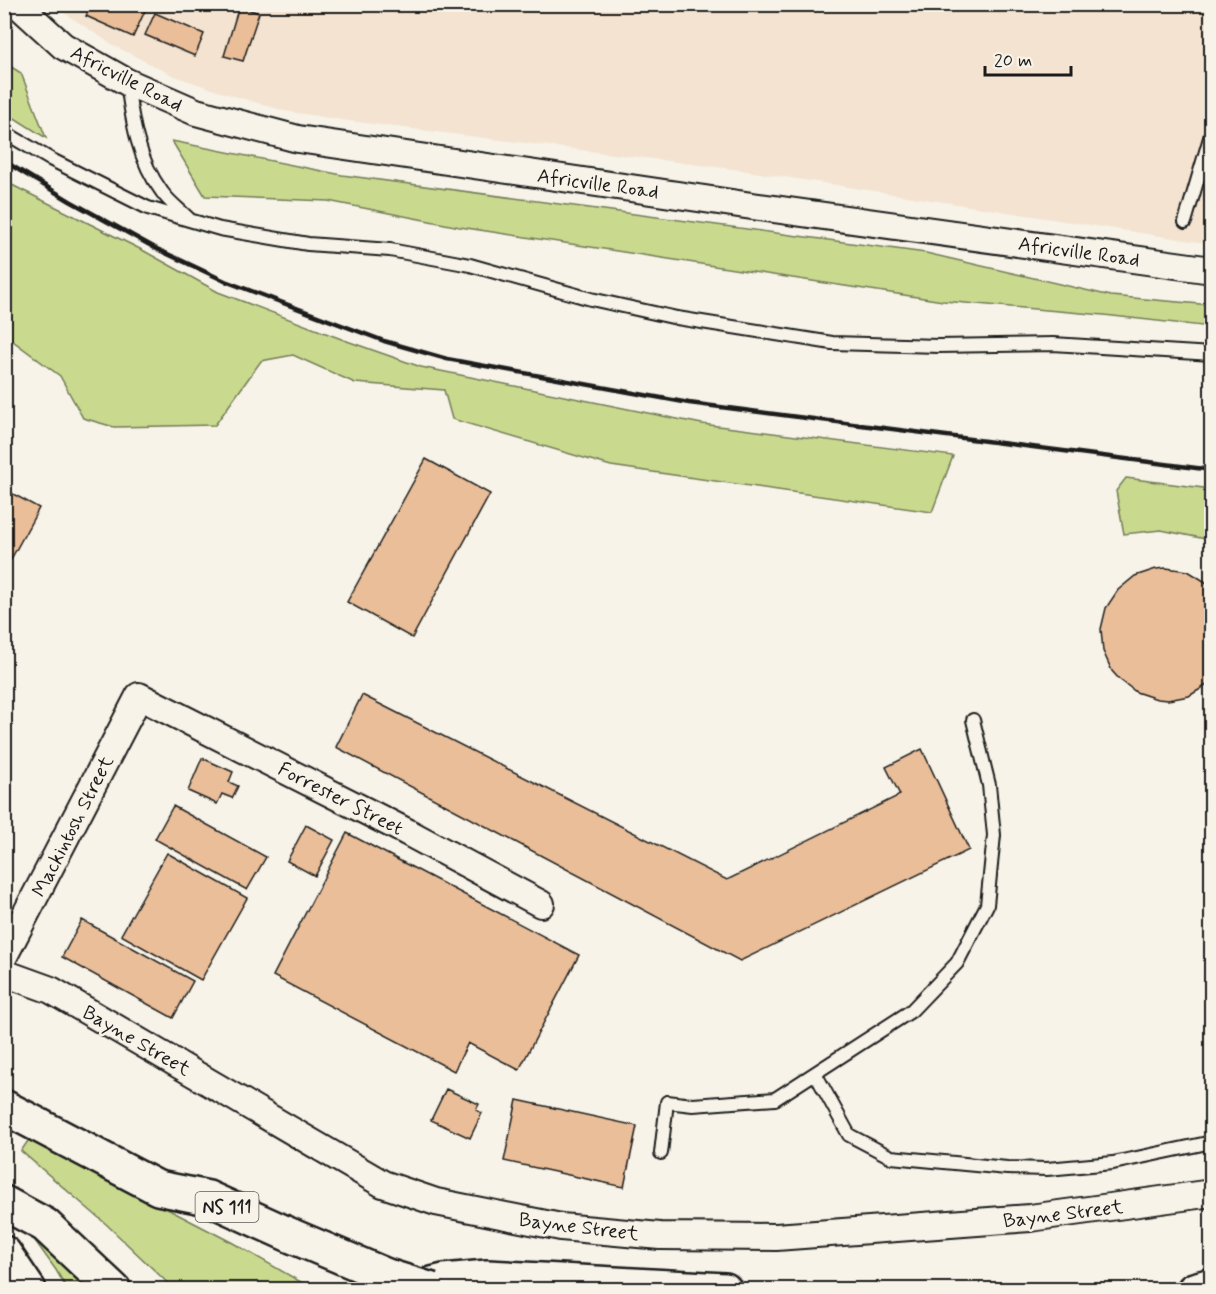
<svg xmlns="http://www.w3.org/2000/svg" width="1216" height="1294" viewBox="0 0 1216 1294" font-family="Mynerve,sans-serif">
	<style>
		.built { fill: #f3e3d0 }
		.green { fill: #c9da8f; stroke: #727b56; stroke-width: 1.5 }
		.building { fill: #e9be99; stroke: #1c1c1c; stroke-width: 1.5 }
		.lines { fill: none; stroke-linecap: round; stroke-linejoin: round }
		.service-casing { stroke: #1c1c1c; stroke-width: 16 }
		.minor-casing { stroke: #1c1c1c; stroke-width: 30 }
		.motorway-casing { stroke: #1c1c1c; stroke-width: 38 }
		.service { stroke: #f7f3e8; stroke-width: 12 }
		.minor { stroke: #f7f3e8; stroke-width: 26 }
		.motorway { stroke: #f7f3e8; stroke-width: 33 }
		.rail { stroke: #1c1c1c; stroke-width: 4.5 }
		.motorway-bridge-casing { stroke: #1c1c1c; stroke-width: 38; stroke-linecap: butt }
		.motorway-bridge { stroke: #f7f3e8; stroke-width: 33 }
		.labels { text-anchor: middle; stroke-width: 5; stroke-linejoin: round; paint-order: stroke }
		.shield { fill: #f7f3e8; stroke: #5e5c59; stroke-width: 1.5 }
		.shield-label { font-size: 18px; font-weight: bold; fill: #1c1c1c }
		.street-label { font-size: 20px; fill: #1c1c1c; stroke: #f7f3e8 }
	</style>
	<rect width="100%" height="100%" fill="#f7f3e8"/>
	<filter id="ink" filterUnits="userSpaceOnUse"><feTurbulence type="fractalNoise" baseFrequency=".0167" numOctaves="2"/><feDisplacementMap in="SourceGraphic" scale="12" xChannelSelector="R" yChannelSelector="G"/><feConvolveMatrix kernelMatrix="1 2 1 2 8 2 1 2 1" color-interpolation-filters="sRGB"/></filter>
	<g filter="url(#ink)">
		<path class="built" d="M52,5h1159v239l-470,-74 -392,-49 -64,-10 -64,-19 -49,-17 -59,-30z"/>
		<path class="green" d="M5,63l16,10 25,65 -41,-26z
			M172,141l170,34 584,78 185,43 100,9v22l-107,-12 -161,-14 -483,-74 -132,-26 -123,-5z
			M4,181l140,70 74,41 126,48 77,27 281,57 251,32 -21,56 -321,-46 -159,-47 -8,-29 -89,-7 -62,-28 -32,6 -46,64 -101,2 -31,-9 -23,-42 -55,-41z
			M1126,478l85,11v51l-50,-10 -37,4 -8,-43z
			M30,1138l203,105 80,46h-139l-68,-65 -85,-73z
			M18,1217l94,72h-45l-11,-19z"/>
		<path class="building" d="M91,4h57l-15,33 -47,-21z
			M239,6l20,7 -16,48 -19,-5z
			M155,13l49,21 -9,22 -50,-21z
			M426,459l64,35 -78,144 -65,-36z
			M4,489l35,19 -35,64z
			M1166,568l22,3 24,15v96l-23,14 -21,4 -11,-1 -21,-7 -17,-13 -7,-8 -9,-20 -2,-22 5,-21 12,-18 17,-14 21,-7z
			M362,695l365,185 173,-85 -14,-28 36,-18 47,101 -229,111 -404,-214z
			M202,758l31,14 -4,10 9,4 -6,12 -10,-4 -5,10 -29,-13z
			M1210,802h2v23l-8,-2z
			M173,806l93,51 -19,33 -92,-51z
			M306,825l28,15 -19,36 -28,-15z
			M347,833l232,122 -60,115 -51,-27 -14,28 -181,-95z
			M167,853l80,45 -46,82 -80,-45z
			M82,920l111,61 -20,37 -111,-61z
			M446,1089l33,15 -3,6 6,3 -12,25 -39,-18z
			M517,1100l120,26 -13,61 -120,-26z"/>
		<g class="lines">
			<defs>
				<path id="service" d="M127,82c5,39 11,78 35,110 7,10 18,18 27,27
					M4,132l46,27 98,49 72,21 88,15 82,6 80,15 121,34 86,19 155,25 107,3 114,-2 159,10
					M1185,222l27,-91
					M815,1073l34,62 42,22 116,11 40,1 66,-6 99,-21
					M661,1153l6,-51 26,3 82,-6 136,-88 46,-48 30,-58 7,-70 -5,-50 -16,-65"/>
				<path id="minor" d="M17,4l46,42 64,36 69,30 102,27 454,67 460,64
					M4,956l135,-260 268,136 134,72
					M4,973l47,17 332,194 53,18 125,25 99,9 116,1 254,-19 182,-25"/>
				<path id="motorway" d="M4,1107l154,81 50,10 84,38
					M4,1203l41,22 69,65
					M4,1253l25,37
					M408,1290l36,-9 43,-4 238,13
					M1194,1290l18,-5"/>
			</defs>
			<use href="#service" class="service-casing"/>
			<use href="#minor" class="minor-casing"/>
			<use href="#motorway" class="motorway-casing"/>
			<use href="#service" class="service"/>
			<use href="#minor" class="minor"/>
			<use href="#motorway" class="motorway"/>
			<path class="rail" d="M4,161l66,40 87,48 68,32 159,60 63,18 242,44 523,67"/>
			<defs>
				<path id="motorway-bridge" d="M292,1236l95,40 45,14"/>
			</defs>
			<use href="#motorway-bridge" class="motorway-bridge-casing"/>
			<use href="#motorway-bridge" class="motorway-bridge"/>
		</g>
	</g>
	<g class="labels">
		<rect class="shield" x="195.5" y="1192" width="63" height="30" rx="4.5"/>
		<g class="shield-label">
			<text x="227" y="1213">NS 111</text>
		</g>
		<g class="street-label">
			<text transform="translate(127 78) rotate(27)" y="7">Africville Road</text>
			<text transform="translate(598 183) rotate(8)" y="7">Africville Road</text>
			<text transform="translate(1079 251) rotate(8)" y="7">Africville Road</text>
			<text transform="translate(341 798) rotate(27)" y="7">Forrester Street</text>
			<text transform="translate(72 826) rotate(-63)" y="7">Mackintosh Street</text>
			<text transform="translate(137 1040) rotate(30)" y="7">Bayne Street</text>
			<text transform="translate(1063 1213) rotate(-7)" y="7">Bayne Street</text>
			<text transform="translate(579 1226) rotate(7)" y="7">Bayne Street</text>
		</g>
	</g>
	<rect width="1216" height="1294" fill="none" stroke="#f7f3e8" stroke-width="24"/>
	<rect x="12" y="12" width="1192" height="1270" fill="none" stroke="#1c1c1c" stroke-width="2" filter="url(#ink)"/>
	<path d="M985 66v9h86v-9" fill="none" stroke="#1c1c1c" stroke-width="3"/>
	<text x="994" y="66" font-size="18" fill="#1c1c1c" stroke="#f7f3e8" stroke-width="4.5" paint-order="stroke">20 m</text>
</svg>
